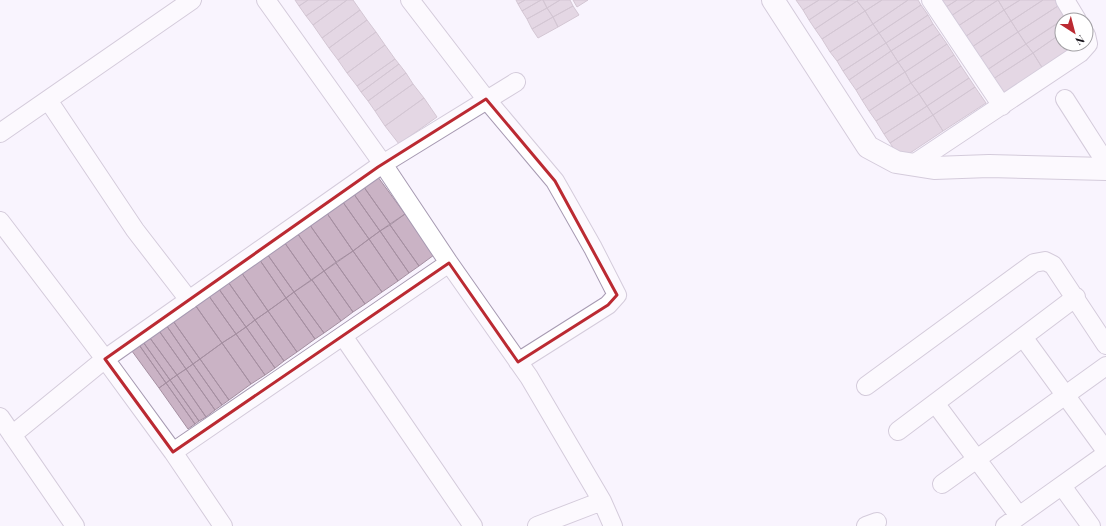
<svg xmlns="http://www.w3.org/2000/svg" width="1106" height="526" viewBox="0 0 1106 526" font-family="'Playfair Display',serif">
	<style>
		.building { fill: #cab3c5; stroke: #a58fa1 }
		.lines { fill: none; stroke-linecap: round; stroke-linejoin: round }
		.street-casing { stroke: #a79ab2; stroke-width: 20 }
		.secondary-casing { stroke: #a79ab2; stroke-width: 24 }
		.street { stroke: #fff; stroke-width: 18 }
		.secondary { stroke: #fff; stroke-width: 22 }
		.marked { fill: none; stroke: #bb2a32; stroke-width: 3; stroke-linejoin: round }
	</style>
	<rect width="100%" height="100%" fill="#f9f4fe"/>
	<path class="building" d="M295,0h13l-9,6z
		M308,0h21l-23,16 -7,-10z
		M329,0h18l-34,25 -7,-9z
		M347,0h6l7,10 -38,28 -9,-13z
		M516,0h9l-7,4z
		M525,0h16l-19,11 -4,-7z
		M541,0h2l4,8 -20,11 -5,-8z
		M543,0h17l-13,8z
		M560,0h10l3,6 -20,11 -6,-9z
		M573,0h15l-11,7z
		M796,0h23l-16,10z
		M819,0h20l-30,20 -6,-10z
		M839,0l18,1 -42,28 -6,-9z
		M858,0h24l-17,11 -8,-10z
		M882,0h26l-35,24 -8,-13z
		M908,0h10l3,5 -42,28 -6,-9z
		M937,0h20l-14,9z
		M957,0h18l-27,18 -5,-9z
		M975,0h23l-43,28 -7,-10z
		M998,0h22l-16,10z
		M998,0l6,10 -42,29 -7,-11z
		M1020,0h23l-32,21 -7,-11z
		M1043,0h15l3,4 -43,28 -7,-11z
		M857,1l8,10 -43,28 -7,-10z
		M1061,4l8,12 -43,28 -8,-12z
		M921,5l7,10 -42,28 -7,-10z
		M573,6l6,9 -21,12 -5,-10z
		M547,8l6,9 -21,12 -5,-10z
		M360,10l7,10 -38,28 -7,-10z
		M1004,10l7,11 -42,28 -7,-10z
		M865,11l8,13 -43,28 -8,-13z
		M928,15l5,9 -42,27 -5,-8z
		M553,17l5,10 -20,11 -6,-9z
		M367,20l9,12 -38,28 -9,-12z
		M1062,20v13l-29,20 -7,-9z
		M1011,21l7,11 -42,28 -7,-11z
		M873,24l6,9 -42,28 -7,-9z
		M933,24l7,10 -42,28 -7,-11z
		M376,32l9,13 -38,28 -9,-13z
		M1018,32l8,12 -42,28 -8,-12z
		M879,33l7,10 -43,28 -6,-10z
		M1062,33v11h19l-38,25 -10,-16z
		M940,34l7,10 -42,28 -7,-10z
		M886,43l5,8 -42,29 -6,-9z
		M947,44l7,11 -43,28 -6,-11z
		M1026,44l7,9 -43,28 -6,-9z
		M385,45l10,14 -38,27 -10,-13z
		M891,51l7,11 -42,28 -7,-10z
		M1033,53l10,16 -42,28 -11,-16z
		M954,55l7,11 -42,28 -8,-11z
		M395,59l4,5 -38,28 -4,-6z
		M898,62l7,10 -43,28 -6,-10z
		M399,64l7,9 -38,28 -7,-9z
		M961,66l8,12 -42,28 -8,-12z
		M905,72l6,11 -42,28 -7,-11z
		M406,73l7,11 -38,27 -7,-10z
		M969,78l6,9 -42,28 -6,-9z
		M911,83l8,11 -43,27 -7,-10z
		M413,84l11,14 -39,28 -10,-15z
		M975,87l11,16 -43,28 -10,-16z
		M919,94l8,12 -43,28 -8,-13z
		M424,98l13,19 -38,27 -14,-18z
		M927,106l6,9 -43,28 -6,-9z
		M933,115l10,16 -42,28 -11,-16z
		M375,173l30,41 -15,10 -29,-41z
		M361,183l29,41 -10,7 -29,-41z
		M351,190l29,41 -11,8 -29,-41z
		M340,198l29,41 -16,12 -29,-42z
		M324,209l29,42 -17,11 -29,-41z
		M405,214l29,41 -15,11 -29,-41z
		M307,221l29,41 -12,9 -29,-41z
		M390,225l29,41 -10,7 -29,-42z
		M295,230l29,41 -13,9 -29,-41z
		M380,231l29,42 -11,8 -29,-42z
		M282,239l29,41 -17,12 -29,-41z
		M369,239l29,42 -16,11 -29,-41z
		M265,251l29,41 -8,6 -29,-42z
		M353,251l29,41 -17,12 -29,-41z
		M257,256l29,42 -18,13 -29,-42z
		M336,263l29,41 -12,8 -29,-41z
		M239,269l29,42 -13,9 -29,-41z
		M324,271l29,41 -12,9 -29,-41z
		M226,279l29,41 -9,7 -30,-42z
		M312,280l29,41 -17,12 -30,-41z
		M216,285l30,42 -10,7 -30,-42z
		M206,292l30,42 -14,9 -29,-41z
		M294,292l30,41 -9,6 -29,-41z
		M286,298l29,41 -18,13 -29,-41z
		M193,302l29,41 -22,16 -29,-41z
		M268,311l29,41 -13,9 -29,-41z
		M171,318l29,41 -7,5 -29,-42z
		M255,320l29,41 -9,7 -29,-41z
		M164,322l29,42 -7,5 -29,-41z
		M246,327l29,41 -10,7 -29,-41z
		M157,328l29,41 -9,6 -30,-41z
		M147,334l30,41 -7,5 -29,-41z
		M236,334l29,41 -14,9 -29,-41z
		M141,339l29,41 -4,3 -29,-41z
		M137,342l29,41 -7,5 -30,-41z
		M222,343l29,41 -22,16 -29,-41z
		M200,359l29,41 -7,5 -29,-41z
		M193,364l29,41 -7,5 -29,-41z
		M186,369l29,41 -9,7 -29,-42z
		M177,375l29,42 -7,4 -29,-41z
		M170,380l29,41 -4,3 -29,-41z
		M166,383l29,41 -7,5 -29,-41z"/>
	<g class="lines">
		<defs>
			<path id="street" d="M266,0l117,164 66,99 80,114 73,124 11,25
				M410,0l76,99 69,82 38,67 24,47 -9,10 -90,57
				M931,0l71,106
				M1065,0l12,20
				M1065,99l41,64
				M48,100l87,130 54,70
				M0,133l192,-133
				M912,165l168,-112 8,-9 -2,-9
				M0,221l105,138 68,93 50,74
				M343,336l130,190
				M1023,337l83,114
				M866,386l168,-123 11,-2 8,4 53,80
				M935,403l84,113
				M0,417l75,109
				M898,431l178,-134
				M12,435l93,-76 273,-192 138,-85
				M173,452l276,-189
				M942,484l164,-118
				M1062,486l29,40
				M537,526l65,-25
				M866,526l11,-4
				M1005,526l101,-72"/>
			<path id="secondary" d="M773,0l95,147 28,15 38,6 55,-2 117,3"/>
		</defs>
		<use href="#street" class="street-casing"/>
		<use href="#secondary" class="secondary-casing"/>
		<use href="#street" class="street"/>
		<use href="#secondary" class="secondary"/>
	</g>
	<path d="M0 0H1106V526H0ZM486,99l69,82 62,114 -9,10 -90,57 -69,-99 -276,189 -68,-93 273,-192z" fill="#f9f4fe" fill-opacity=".55" fill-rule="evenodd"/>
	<path class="marked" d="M486,99l69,82 62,114 -9,10 -90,57 -69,-99 -276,189 -68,-93 273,-192z"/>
	<g transform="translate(1074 32) rotate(144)"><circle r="19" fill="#ffffff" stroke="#a19fa3"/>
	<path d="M0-3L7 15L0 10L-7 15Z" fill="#bb2a32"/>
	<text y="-6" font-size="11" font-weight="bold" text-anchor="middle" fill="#141018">N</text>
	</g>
</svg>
